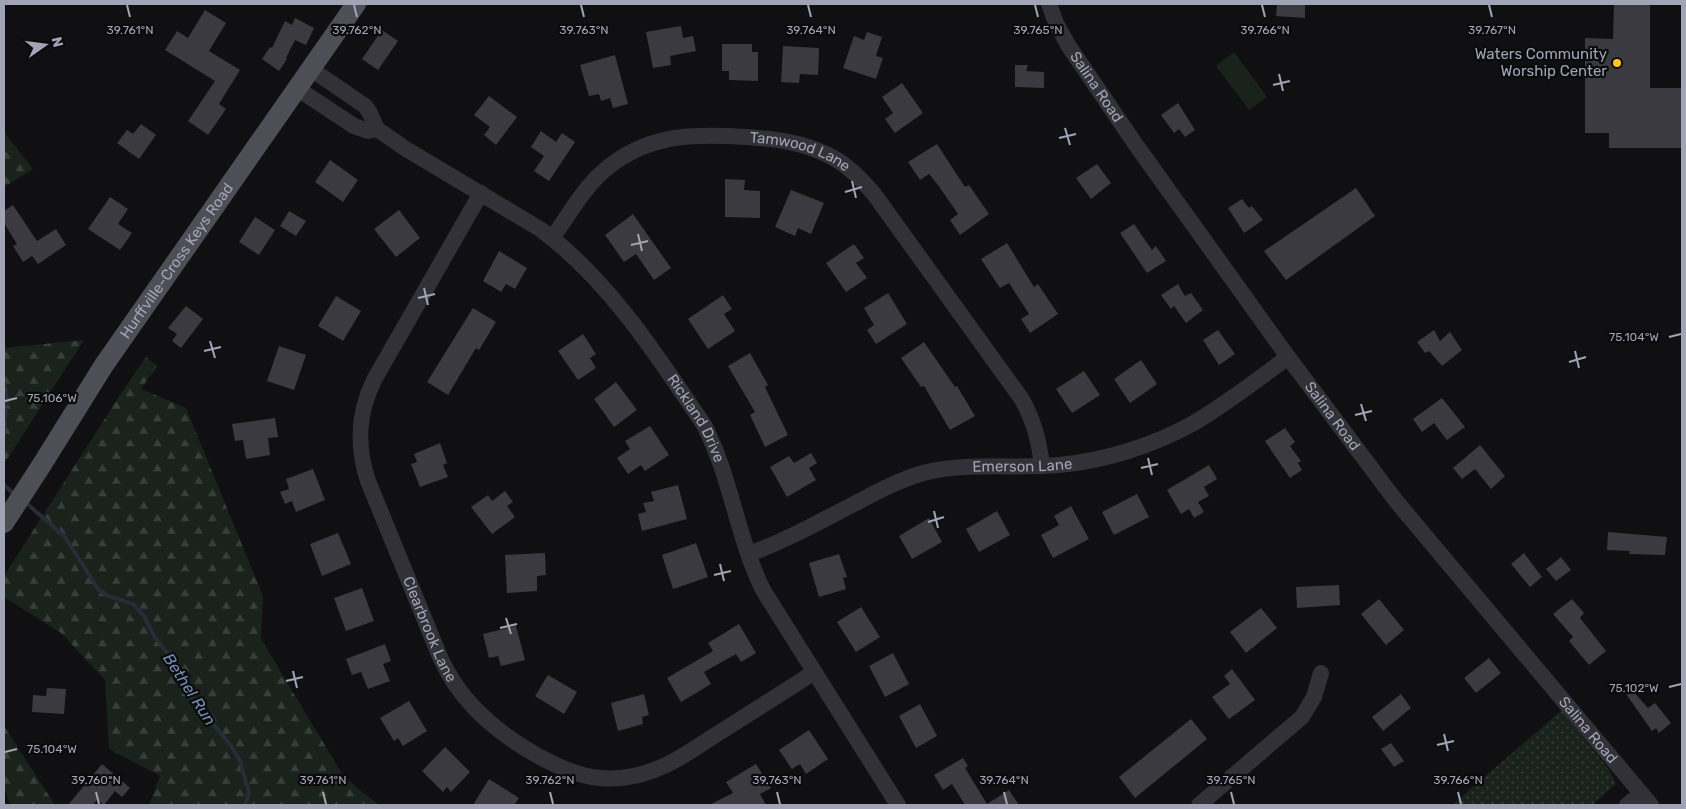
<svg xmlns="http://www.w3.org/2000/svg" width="1686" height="809" viewBox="0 0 1686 809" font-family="Rubik,sans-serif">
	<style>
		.grass { fill: url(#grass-dots) }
		.forest { fill: url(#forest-firs) }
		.garden { fill: #1a221c }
		.water { fill: url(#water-ripples) }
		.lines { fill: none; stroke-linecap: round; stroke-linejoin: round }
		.stream { stroke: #262d36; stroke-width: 4 }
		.building { fill: #3a3a40 }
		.minor { stroke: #313137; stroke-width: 16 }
		.major { stroke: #4d4e56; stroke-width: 20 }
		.ticks { fill: none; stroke: #a0a4b4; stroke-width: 2 }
		.poi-dot { fill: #ffc71b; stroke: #0b0b0d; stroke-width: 2 }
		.labels { text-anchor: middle; stroke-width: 4.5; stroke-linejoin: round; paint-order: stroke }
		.poi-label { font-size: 15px; fill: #a0a4b4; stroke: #0b0b0d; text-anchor: end }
		.street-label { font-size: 15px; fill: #a0a4b4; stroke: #0b0b0d }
		.water-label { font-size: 16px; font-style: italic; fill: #738fb3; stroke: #0b0b0d }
		.ticks-label { font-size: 12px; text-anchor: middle; fill: #a0a4b4; stroke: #0b0b0d; stroke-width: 4.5; stroke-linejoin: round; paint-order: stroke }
	</style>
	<defs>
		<pattern id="grass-dots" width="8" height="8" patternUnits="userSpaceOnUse" patternTransform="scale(1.25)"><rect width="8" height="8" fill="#1a221c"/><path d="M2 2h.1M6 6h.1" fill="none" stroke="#383f3b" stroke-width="1.8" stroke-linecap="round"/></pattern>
		<pattern id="forest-firs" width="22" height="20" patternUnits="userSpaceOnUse" patternTransform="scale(1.25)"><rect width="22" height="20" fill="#1a221c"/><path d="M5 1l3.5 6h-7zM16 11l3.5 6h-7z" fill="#383f3b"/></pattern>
		<pattern id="water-ripples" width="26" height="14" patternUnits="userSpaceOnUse" patternTransform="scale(1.25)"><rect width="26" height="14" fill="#262d36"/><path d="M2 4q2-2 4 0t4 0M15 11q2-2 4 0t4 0" fill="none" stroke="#424851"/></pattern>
	</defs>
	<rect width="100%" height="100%" fill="#101012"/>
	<path class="grass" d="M1562,710l47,60 7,14 -24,21h-140z"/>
	<path class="forest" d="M4,132l29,37 -29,18z
		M84,340l-80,124v-116z
		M146,357l11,9 -16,23 45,19 77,188 -2,43 83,138 35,28h-230l11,-29 -51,-27 -4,-69 -44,-47 -57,-36v-21l114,-178z
		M4,726l51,79h1h-46l-6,-19z"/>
	<path class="garden" d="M1234,52l33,45 -18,13 -33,-44z"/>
	<path class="water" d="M4,374l5,25 -5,49z"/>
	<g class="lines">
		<path class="stream" d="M4,485l10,9
			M24,501l41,36 33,52 10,7 25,8 11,12 10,20 28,36 9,25 41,50 8,14 9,32 -4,12"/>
	</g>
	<path class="building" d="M1277,4h28v14l-29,-2z
		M1614,4h36v84h32v60h-73v-15h-24v-95l28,1z
		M205,10l21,13 -17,28 31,19 -21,34 7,5 -18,26 -20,-14 27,-40 -50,-31 12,-19 11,7z
		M295,18l19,10 -8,17 -11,-5 -9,18 1,1 -8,12 -17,-12 8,-12 2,1 13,-27 7,4z
		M681,26l2,12 10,-2 3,15 -26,5 1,9 -18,3 -7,-36z
		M382,30l16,11 -20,29 -16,-11z
		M867,32l15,5 -6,19 7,2 -7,21 -33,-11 11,-32 10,4z
		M722,44h30v8h6v29l-29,-1v-9h-7z
		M783,46l36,2 -1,27 -18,-1 -1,9 -18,-1z
		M615,55l13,49 -15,4 -3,-10 -9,3 -2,-7 -10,2 -9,-31z
		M1015,65h13l-2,6 18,1v16l-29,-1z
		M902,83l21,30 -28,20 -10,-14 8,-6 -11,-16z
		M489,96l28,21 -21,28 -12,-10 6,-8 -16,-12z
		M1178,103l17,27 -10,7 -6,-8 -5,4 -13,-18z
		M141,124l15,11 -17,24 -22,-16 10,-13 6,4z
		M541,131l15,11 6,-9 13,9 -26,39 -15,-10 10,-15 -13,-9z
		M937,144l28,43 4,-2 20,29 -29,21 -10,-15 8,-6 -20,-29 -9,-11 -9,6 -12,-18z
		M330,160l28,20 -15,22 -28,-20z
		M1097,164l14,19 -20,16 -15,-21z
		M725,179l20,1 -1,10 16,1v27l-35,-1z
		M1356,188l19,28 -89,64 -22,-29z
		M791,190l33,13 -13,31 -13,-6 -3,8 -20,-9z
		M110,197l18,12 -10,15 14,9 -12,17 -32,-21z
		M1242,199l7,9 3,-2 11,14 -19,13 -16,-25z
		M13,205l24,36 19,-12 10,16 -28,19 -6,-8 -9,6 -10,-16 4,-2 -13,-21v-12z
		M399,210l21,28 -24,19 -22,-28z
		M289,211l17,10 -10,15 -16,-10z
		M633,214l38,54 -17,12 -18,-26 -12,8 -19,-27z
		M255,217l20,13 -16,25 -20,-13z
		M1134,224l18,26 4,-4 10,15 -19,12 -27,-40z
		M1007,243l27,44 4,-3 20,30 -28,19 -9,-14 8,-5 -20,-31 -9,5 -19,-29z
		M854,244l10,14 -8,5 11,15 -21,14 -20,-29z
		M499,251l28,17 -12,21 -9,-5 -5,8 -18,-11z
		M1178,284l7,12 6,-3 12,17 -17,13 -12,-17 -3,3 -10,-14z
		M888,293l19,31 -31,20 -9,-14 7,-5 -10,-17z
		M723,295l9,14 -8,5 11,17 -27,18 -20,-30z
		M336,296l25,15 -18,30 -25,-15z
		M186,306l17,13 -22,29 -9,-7 5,-7 -9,-6z
		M473,308l23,14 -17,28 -3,-2 -28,47 -21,-13z
		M1218,330l17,24 -16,11 -16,-25z
		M1434,330l6,11 10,-9 12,18 -20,16 -13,-15 -4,2 -8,-11z
		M583,334l13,20 -6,4 6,10 -18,12 -20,-29z
		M924,342l31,45 2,-1 18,30 -25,14 -26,-44 -3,1 -20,-29z
		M279,346l27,9 -12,35 -27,-9z
		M750,353l18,32 -3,2 23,48 -23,12 -15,-32 5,-3 -27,-46z
		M1141,360l16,24 -27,19 -16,-24z
		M1084,371l16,24 -28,18 -16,-24z
		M616,382l21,28 -23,17 -20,-28z
		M1442,398l23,29 -18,13 -13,-17 -12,9 -9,-13z
		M275,418l3,19 -10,1 2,17 -24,4 -3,-19 -8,1 -3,-17z
		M650,426l19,29 -24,16 -4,-6 -13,9 -11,-16 13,-9 -5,-8z
		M1285,428l10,14 -5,4 11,15 -3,2 4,7 -12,8 -25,-37z
		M440,443l7,20 -4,2 5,12 -28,10 -9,-23 6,-2 -3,-8z
		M1480,445l25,31 -14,13 -16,-20 -13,10 -9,-11z
		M811,453l6,10 -8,5 7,12 -29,17 -17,-30 19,-11 5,7z
		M1209,465l8,14 -13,8 5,9 -11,6 6,10 -10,6 -5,-9 -8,5 -14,-24z
		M313,469l12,31 -29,12 -4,-11 -7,3 -5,-12 9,-3 -3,-10z
		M678,485l9,34 -45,12 -4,-17 8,-2 -3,-9 11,-2 -3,-9z
		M505,491l8,11 -6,4 8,11 -23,17 -21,-27 17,-12 4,6z
		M1137,494l12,23 -35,18 -12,-23z
		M1071,506l18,33 -36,19 -12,-23 18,-10 -5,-9z
		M997,511l13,24 -31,17 -13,-23z
		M929,518l13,24 -30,17 -13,-23z
		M1608,532l59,5 -2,18 -36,-1 1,-3 -23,-1z
		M338,533l13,31 -29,12 -12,-32z
		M696,543l12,34 -35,12 -11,-34z
		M545,553l1,22 -9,1v15l-30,2 -2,-38z
		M1524,553l18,24 -12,10 -19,-23z
		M839,554l8,23 -4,1 3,11 -27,8 -10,-34z
		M1561,557l10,13 -15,11 -10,-12z
		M1339,585l1,20 -43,3 -1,-21z
		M362,588l12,33 -28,10 -12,-33z
		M1379,599l25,31 -18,15 -25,-31z
		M1572,599l12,14 -4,5 26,33 -17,14 -20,-24 4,-4 -20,-23z
		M861,607l19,30 -24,15 -19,-30z
		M1261,608l16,20 -31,25 -16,-21z
		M739,624l17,29 -15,9 -5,-8 -32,18 7,12 -30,18 -14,-24 46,-27 -5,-8z
		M516,626l9,34 -24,6 -3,-10 -9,2 -6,-24z
		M385,644l6,17 -8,3 7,17 -22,8 -7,-17 -9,3 -6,-16z
		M893,653l16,31 -24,13 -16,-31z
		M1489,658l12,15 -25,20 -12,-15z
		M1232,669l23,31 -26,19 -17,-22 18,-13 -6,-8z
		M548,675l29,17 -13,22 -29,-18z
		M47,688l19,1 -2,25 -32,-2 1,-17 13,1z
		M1632,690l16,18 7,-5 16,20 -12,10 -3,-5 -4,3 -26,-37z
		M644,694l5,21 -7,2 1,7 -25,7 -7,-28z
		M1401,694l10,14 -28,23 -11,-14z
		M409,701l18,30 -24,15 -5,-8 -4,3 -14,-23z
		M920,704l17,32 -21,12 -17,-32z
		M1191,719l16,20 -72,59 -16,-21z
		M809,730l19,29 -22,15 -6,-10 -8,5 -13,-19z
		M1391,743l13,18 -10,6 -13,-18z
		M445,747l25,25 -19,20 -4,-5 -4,5 -21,-21z
		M963,758l5,8 -3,2 22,36 22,-14 10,15h-54l-13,-21 -9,6 -9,-15z
		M102,764l28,24 -8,9 -7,-6 -11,14 -7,-5 -4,5h-25z
		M756,764l15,24 -11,6 6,11h-57l24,-12 -7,-11z
		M489,779l30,19 -5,7h-41z"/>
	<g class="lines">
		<g class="minor">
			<path id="s1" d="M1049,4l7,19 12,22 68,100 152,212 108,144 255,304"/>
			<path id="s2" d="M311,69l54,37 5,7 7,16 29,20 134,80c68,50 117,126 164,196 27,52 33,112 59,165l135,215"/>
			<path d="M298,89l56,37 14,5 9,-2"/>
			<path id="s3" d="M481,193l-107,187c-16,33 -18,65 -6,101l72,176c18,40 47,67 83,90 48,30 88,44 143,18 17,-8 32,-19 48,-29 33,-21 66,-42 99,-63"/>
			<path id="s4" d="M552,238c21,-28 33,-55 63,-76 41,-29 84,-28 132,-25 28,2 55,5 81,18 19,9 33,24 46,39l147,204c13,22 18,43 21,68"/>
			<path id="s5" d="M749,554c36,-13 70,-32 105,-50 23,-12 45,-24 69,-31 44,-11 91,-4 136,-8 45,-4 93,-19 133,-41 34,-20 65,-44 96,-67"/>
			<path d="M1199,805l103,-88 12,-20 7,-24"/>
			<path d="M1627,805l14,-11"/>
		</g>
		<path class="major" id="s6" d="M4,523l37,-57 63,-101 252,-361"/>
	</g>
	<path class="ticks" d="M127,5l3,12M354,5l3,12M581,5l3,12M808,5l3,12M1035,5l3,12M1262,5l3,12M1489,5l3,12M1279,74l4,17M1273,85l17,-4M1065,128l5,17M1059,138l17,-4M852,181l4,17M845,192l17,-5M638,234l4,17M631,245l17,-4M424,288l4,17M418,298l17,-4M1669,337l12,-3M210,341l5,17M204,351l17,-4M1575,351l4,17M1569,362l17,-5M5,401l12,-3M1361,404l5,17M1355,415l17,-4M1148,458l4,17M1141,468l17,-4M934,511l4,17M928,522l16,-5M720,564l4,17M714,575l17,-4M506,618l5,16M500,628l17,-4M293,671l4,17M286,681l17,-4M1669,687l12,-3M1444,734l4,17M1437,745l17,-4M5,752l12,-3M96,792l3,12M323,792l3,12M550,792l3,12M777,792l3,12M1004,792l3,12M1231,792l3,12M1458,792l3,12"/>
	<circle class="poi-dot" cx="1617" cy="63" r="5"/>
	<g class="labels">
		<g class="poi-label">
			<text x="1607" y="59">Waters Community<tspan x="1607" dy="17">Worship Center</tspan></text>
		</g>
		<g class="street-label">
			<text dy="5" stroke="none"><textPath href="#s1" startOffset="96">Salina Road</textPath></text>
			<text dy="5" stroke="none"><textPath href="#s4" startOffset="292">Tamwood Lane</textPath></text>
			<text dy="5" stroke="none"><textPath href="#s6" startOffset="314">Hurffville-Cross Keys Road</textPath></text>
			<text dy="5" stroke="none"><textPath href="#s1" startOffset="501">Salina Road</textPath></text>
			<text dy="5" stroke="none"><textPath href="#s2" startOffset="530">Rickland Drive</textPath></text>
			<text dy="5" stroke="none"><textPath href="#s5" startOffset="292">Emerson Lane</textPath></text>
			<text dy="5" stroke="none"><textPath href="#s3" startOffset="480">Clearbrook Lane</textPath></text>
			<text dy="5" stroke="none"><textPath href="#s1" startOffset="906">Salina Road</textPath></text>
		</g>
		<g class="water-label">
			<text transform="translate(190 689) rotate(57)" y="6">Bethel Run</text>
		</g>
	</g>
	<g class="ticks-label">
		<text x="130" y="34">39.761°N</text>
		<text x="357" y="34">39.762°N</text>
		<text x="584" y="34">39.763°N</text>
		<text x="811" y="34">39.764°N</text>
		<text x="1038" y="34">39.765°N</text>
		<text x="1265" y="34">39.766°N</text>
		<text x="1492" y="34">39.767°N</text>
		<text x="1634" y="341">75.104°W</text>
		<text x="52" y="402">75.106°W</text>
		<text x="1634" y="692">75.102°W</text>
		<text x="52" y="753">75.104°W</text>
		<text x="96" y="784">39.760°N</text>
		<text x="323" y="784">39.761°N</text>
		<text x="550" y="784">39.762°N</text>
		<text x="777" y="784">39.763°N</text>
		<text x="1004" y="784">39.764°N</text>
		<text x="1231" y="784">39.765°N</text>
		<text x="1458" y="784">39.766°N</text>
	</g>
	<rect width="1686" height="809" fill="none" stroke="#a0a4b4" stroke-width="10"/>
	<g transform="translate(45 45) rotate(76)" stroke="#0b0b0d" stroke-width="4" paint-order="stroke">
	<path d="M0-4L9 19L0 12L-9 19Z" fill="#a0a4b4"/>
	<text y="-8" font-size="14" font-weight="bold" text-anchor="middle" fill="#a0a4b4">N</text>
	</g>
</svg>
